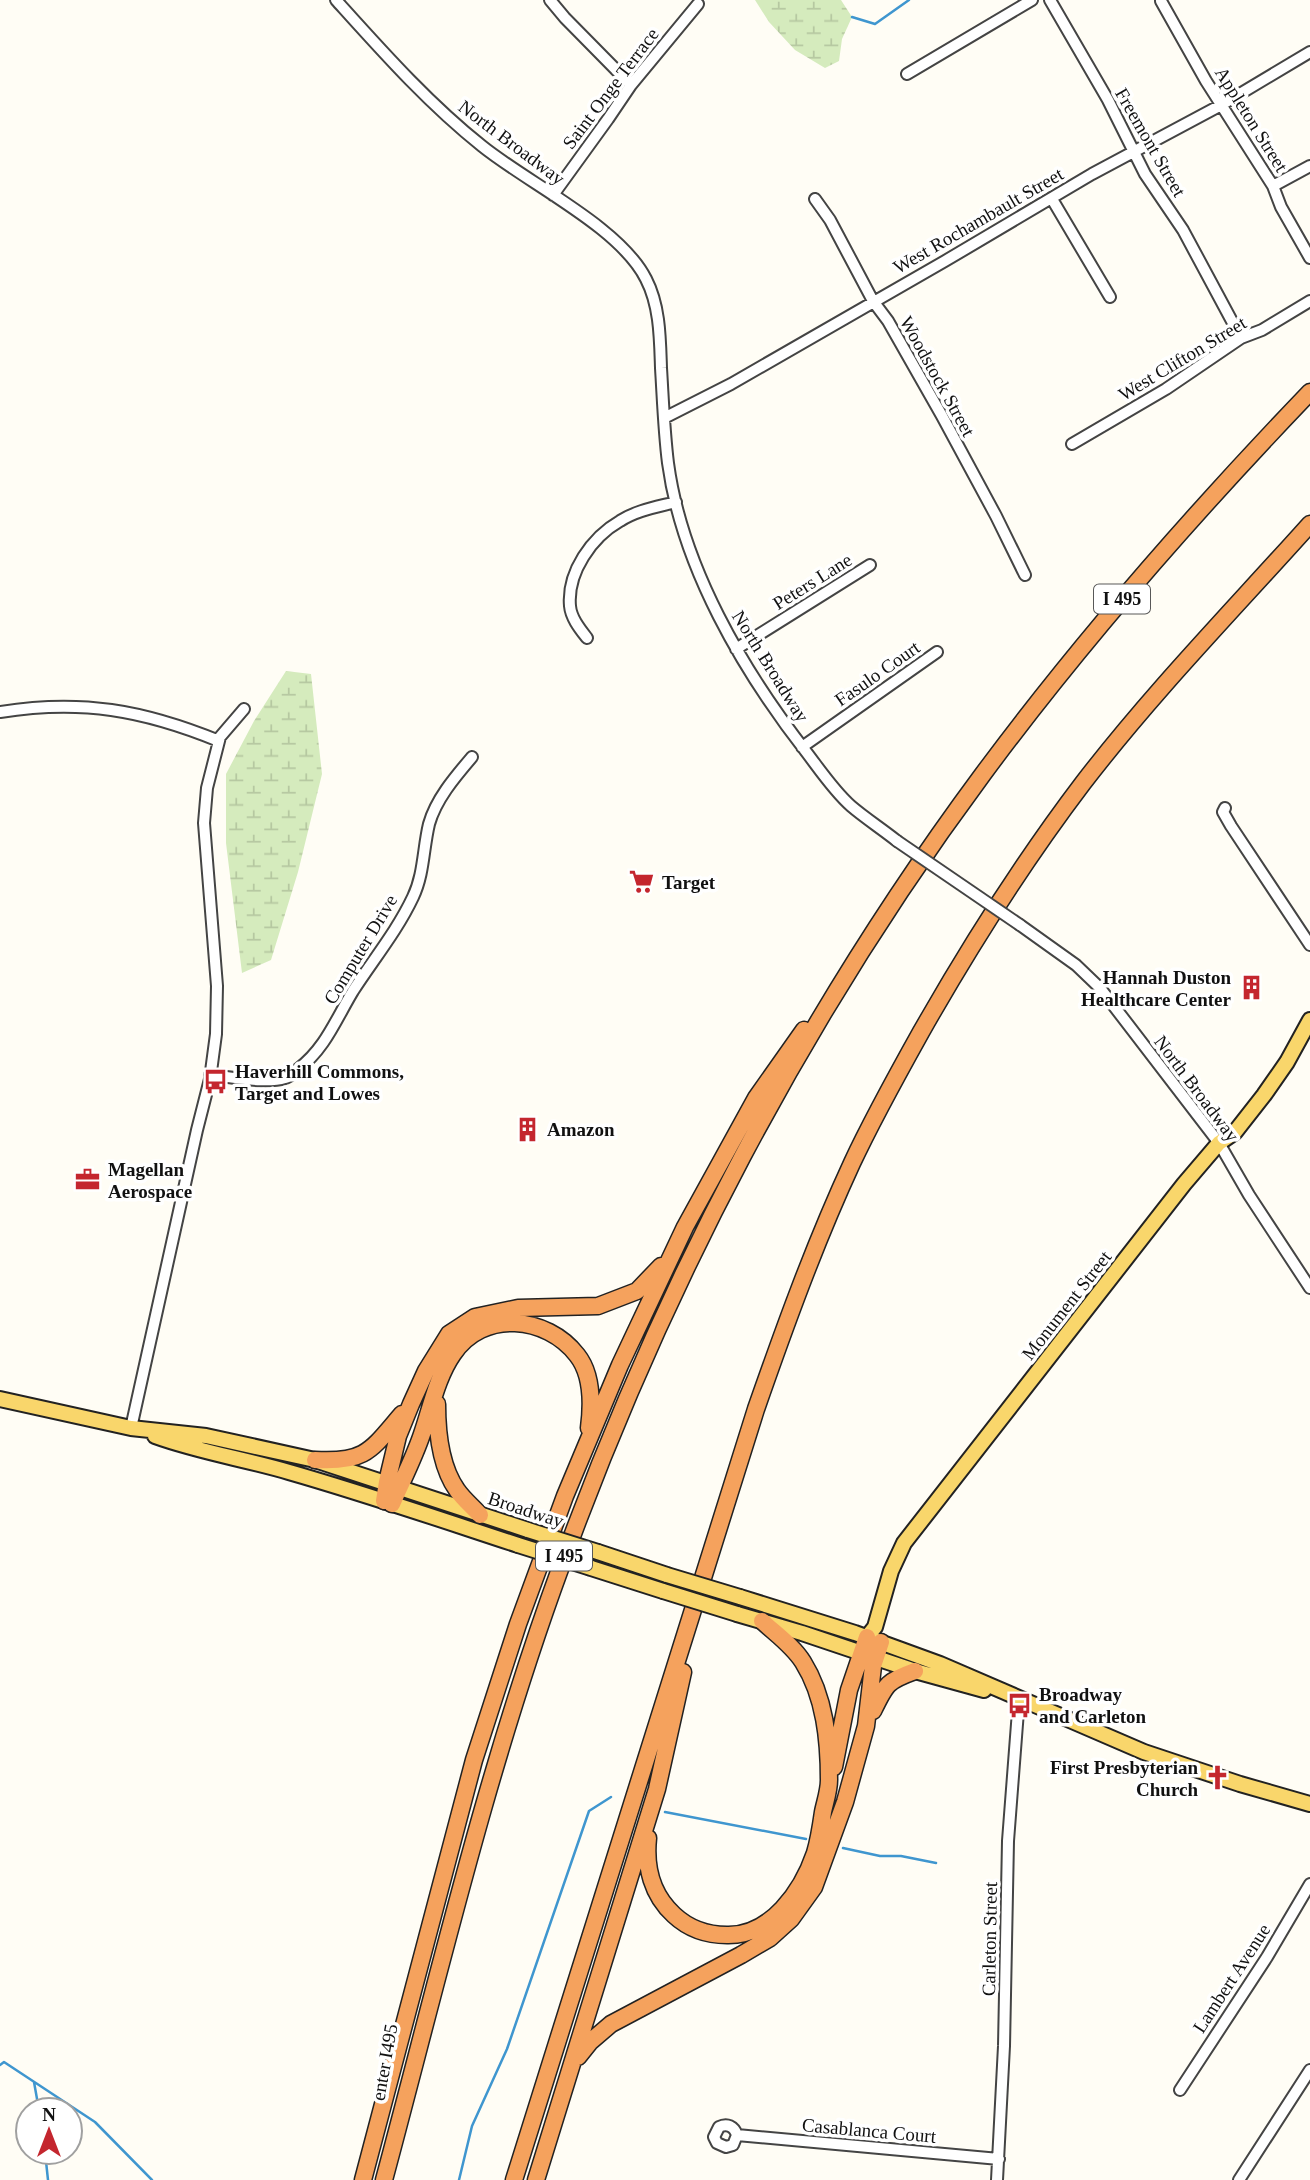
<svg xmlns="http://www.w3.org/2000/svg" width="1310" height="2180" viewBox="0 0 1310 2180" font-family="Georgia,serif">
	<style>
		.wetland { fill: url(#wetland-marsh) }
		.lines { fill: none; stroke-linecap: round; stroke-linejoin: round }
		.stream { stroke: #3f96cf; stroke-width: 2.5 }
		.minor-casing { stroke: #444; stroke-width: 14 }
		.major-casing { stroke: #222; stroke-width: 18 }
		.highway-casing { stroke: #222; stroke-width: 19 }
		.minor { stroke: #fff; stroke-width: 10 }
		.major { stroke: #f9d66b; stroke-width: 14 }
		.highway { stroke: #f5a25d; stroke-width: 16 }
		.minor-bridge-casing { stroke: #444; stroke-width: 14; stroke-linecap: butt }
		.major-bridge-casing { stroke: #222; stroke-width: 18; stroke-linecap: butt }
		.minor-bridge { stroke: #fff; stroke-width: 10 }
		.major-bridge { stroke: #f9d66b; stroke-width: 14 }
		.labels { text-anchor: middle; stroke-width: 7; stroke-linejoin: round; paint-order: stroke }
		.shield { fill: #fff; stroke: #585858; stroke-width: 2 }
		.shield-label { font-size: 18px; font-weight: bold; fill: #111 }
		.street-label { font-size: 19px; fill: #111; stroke: #fff }
		.poi-label { font-size: 19px; font-weight: bold; fill: #111; stroke: #fff; text-anchor: start }
	</style>
	<defs>
		<pattern id="wetland-marsh" width="20" height="14" patternUnits="userSpaceOnUse" patternTransform="scale(1.75)"><rect width="20" height="14" fill="#d5ebbd"/><path d="M1 5h8M5 5V1M11 12h8M15 12V8" fill="none" stroke="#b6c8a1"/></pattern>
	</defs>
	<rect width="100%" height="100%" fill="#fffdf5"/>
	<path class="wetland" d="M755,0h86l11,17 -10,22 -3,22 -14,7 -30,-18 -26,-28z
		M286,671l25,3 11,100 -24,98 -27,88 -29,13 -16,-130v-69l28,-53z"/>
	<g class="lines">
		<path class="stream" d="M852,17l23,7 34,-24
			M665,1812l141,27
			M843,1848l37,8h21l35,7
			M0,2065l4,-3 91,60 57,58
			M34,2082l5,28
			M45,2152l3,28
			M459,2180l13,-54 35,-77 82,-238 22,-14"/>
		<defs>
			<path id="minor" d="M336,0c46,51 92,103 146,146 47,38 138,81 164,133 14,27 14,59 15,89 2,32 3,63 7,95 14,104 75,208 139,290 13,17 27,38 44,53 14,12 31,23 46,35
				M550,0l15,18 66,67
				M1050,0l58,100 37,74 38,56 58,108
				M1161,1l45,80 67,105 8,21 29,51
				M907,74l125,-74
				M1273,186l37,-20
				M553,195l55,-76 23,-34 67,-81
				M815,199l15,21 43,81 15,20 54,95 54,100 29,59
				M1052,199l58,98
				M664,418l67,-34 214,-123 147,-87 131,-70 87,-52
				M1072,444l94,-55 75,-51 21,-8 48,-29
				M587,638c-7,-9 -16,-20 -17,-32 -3,-34 22,-69 50,-85 17,-11 37,-14 56,-19
				M736,649l134,-84
				M0,712c81,-13 143,-2 219,29
				M802,747l135,-95
				M1225,808l-2,4 8,14 79,119
				M1020,925l56,40 24,23 119,155 30,52 61,93
				M210,1075c21,2 56,9 75,3 5,-1 9,-6 13,-9 27,-20 38,-50 55,-78 20,-31 44,-60 60,-94 11,-23 10,-48 16,-73 7,-25 26,-47 43,-67
				M131,1428l66,-298 13,-51 6,-45 1,-48 -13,-163 3,-35 13,-51 24,-28
				M1180,2090l87,-133 43,-73
				M737,2135c-3,-9 -10,-12 -18,-8l-5,10 3,6 9,4 7,-2 4,-10 262,24
				M997,2180l7,-134 4,-205 11,-143
				M1239,2180l71,-110"/>
			<path id="major" d="M0,1399l131,29 75,8 109,24 213,70
				M155,1436c44,16 90,23 134,36 77,22 153,48 229,73
				M598,1552l69,23
				M591,1568l72,23
				M740,1597l115,36 85,31 204,88 96,32 70,20
				M737,1614l65,19 113,38 69,19
				M867,1637l8,-10 16,-56 13,-28 280,-359 35,-41 16,-11 29,-37 23,-33 23,-42"/>
			<path id="highway" d="M437,1404c0,29 3,62 20,86 6,9 16,17 23,25
				M315,1460c51,3 56,-10 87,-46
				M384,1501l3,-19 11,-46 13,-32 15,-33 23,-37 26,-17 43,-9 80,-2 39,-15 24,-25
				M392,1504c10,-23 22,-46 30,-70 9,-26 15,-57 31,-80 30,-45 94,-38 124,1 16,20 15,50 12,73
				M873,1711c13,-27 14,-30 42,-40
				M834,1767l15,-77 18,-53
				M648,1838c-3,29 4,57 26,77 15,14 33,20 53,20 44,1 75,-44 88,-82 4,-13 6,-27 8,-41 2,-10 6,-21 6,-32 0,-39 -4,-83 -26,-118 -10,-16 -27,-28 -41,-41
				M578,2057l12,-15 21,-18 130,-69 29,-17 21,-19 23,-32 31,-85 21,-76 7,-60 8,-24
				M363,2180l111,-420 44,-136 47,-128 55,-131 65,-138 71,-129 48,-68
				M384,2180c55,-205 103,-412 176,-611 102,-282 244,-554 423,-795 100,-135 211,-261 327,-382
				M514,2180l242,-771c29,-83 59,-166 96,-246 21,-45 45,-88 69,-131 49,-86 102,-170 162,-249 70,-91 150,-173 227,-259
				M536,2180l121,-391 26,-117"/>
		</defs>
		<use href="#minor" class="minor-casing"/>
		<use href="#major" class="major-casing"/>
		<use href="#highway" class="highway-casing"/>
		<use href="#minor" class="minor"/>
		<use href="#major" class="major"/>
		<use href="#highway" class="highway"/>
		<defs>
			<path id="minor-bridge" d="M897,841l123,84"/>
			<path id="major-bridge" d="M528,1530l70,22
				M518,1545l73,23
				M667,1575l73,22
				M663,1591l74,23"/>
		</defs>
		<use href="#minor-bridge" class="minor-bridge-casing"/>
		<use href="#major-bridge" class="major-bridge-casing"/>
		<use href="#minor-bridge" class="minor-bridge"/>
		<use href="#major-bridge" class="major-bridge"/>
	</g>
	<defs>
		<symbol id="supermarket-bare" viewBox="-9 -9 18 18"><path d="M-6-5.5h2.5l.6 2H6L4.5 2H-2.5L-4.4-4H-6ZM-1.5 3.2a1.3 1.3 0 1 0 .1 0ZM3 3.2a1.3 1.3 0 1 0 .1 0Z" fill="#c4262e" stroke="#fff" stroke-width="2.5" paint-order="stroke"/></symbol>
		<symbol id="building-bare" viewBox="-9 -9 18 18"><path d="M-4-6H4V6H1V3H-1V6H-4ZM-2.5-4.3h1.7v1.8h-1.7ZM.8-4.3h1.7v1.8H.8ZM-2.5-1h1.7V.8h-1.7ZM.8-1h1.7V.8H.8Z" fill="#c4262e" stroke="#fff" stroke-width="2.5" paint-order="stroke"/></symbol>
		<symbol id="bus-bare" viewBox="-9 -9 18 18"><path d="M-5-6H5V4H4V6H2V4H-2V6H-4V4H-5ZM-3.5-4V0h7V-4ZM-3.5 1.2v1.5H-2V1.2ZM2 1.2v1.5H3.5V1.2Z" fill="#c4262e" stroke="#fff" stroke-width="2.5" paint-order="stroke"/></symbol>
		<symbol id="office-bare" viewBox="-9 -9 18 18"><path d="M-6-3h4V-5.5h4V-3h4V5H-6ZM-1-4.5V-3h2v-1.5ZM-6 0V1H6V0Z" fill="#c4262e" stroke="#fff" stroke-width="2.5" paint-order="stroke"/></symbol>
		<symbol id="church-bare" viewBox="-9 -9 18 18"><path d="M-1.2-6h2.4v3.5h3.3v2.4h-3.3V6h-2.4V-.1h-3.3v-2.4h3.3Z" fill="#c4262e" stroke="#fff" stroke-width="2.5" paint-order="stroke"/></symbol>
	</defs>
	<g fill-rule="evenodd">
		<use href="#supermarket-bare" x="624" y="864" width="35" height="35"/>
		<use href="#building-bare" x="1234" y="970" width="35" height="35"/>
		<use href="#bus-bare" x="198" y="1064" width="35" height="35"/>
		<use href="#building-bare" x="510" y="1112" width="35" height="35"/>
		<use href="#office-bare" x="70" y="1162" width="35" height="35"/>
		<use href="#bus-bare" x="1002" y="1688" width="35" height="35"/>
		<use href="#church-bare" x="1200" y="1760" width="35" height="35"/>
	</g>
	<g class="labels">
		<g class="shield">
			<rect x="1094" y="584.5" width="56" height="29" rx="5"/>
			<rect x="536" y="1541.5" width="56" height="29" rx="5"/>
		</g>
		<g class="shield-label">
			<text x="1122" y="605">I 495</text>
			<text x="564" y="1562">I 495</text>
		</g>
		<g class="street-label">
			<text transform="translate(610 88) rotate(-53)" y="7">Saint Onge Terrace</text>
			<text transform="translate(1252 119) rotate(58)" y="7">Appleton Street</text>
			<text transform="translate(512 142) rotate(37)" y="7">North Broadway</text>
			<text transform="translate(1151 142) rotate(60)" y="7">Freemont Street</text>
			<text transform="translate(978 220) rotate(-30)" y="7">West Rochambault Street</text>
			<text transform="translate(1182 358) rotate(-31)" y="7">West Clifton Street</text>
			<text transform="translate(938 376) rotate(61)" y="7">Woodstock Street</text>
			<text transform="translate(812 581) rotate(-32)" y="7">Peters Lane</text>
			<text transform="translate(771 666) rotate(58)" y="7">North Broadway</text>
			<text transform="translate(877 673) rotate(-35)" y="7">Fasulo Court</text>
			<text transform="translate(360 949) rotate(-59)" y="7">Computer Drive</text>
			<text transform="translate(1197 1088) rotate(53)" y="7">North Broadway</text>
			<text transform="translate(1066 1305) rotate(-52)" y="7">Monument Street</text>
			<text transform="translate(526 1509) rotate(18)" y="7">Broadway</text>
			<text transform="translate(989 1939) rotate(-89)" y="7">Carleton Street</text>
			<text transform="translate(1231 1978) rotate(-57)" y="7">Lambert Avenue</text>
			<text transform="translate(384 2062) rotate(-80)" y="7">enter I495</text>
			<text transform="translate(869 2130) rotate(5)" y="7">Casablanca Court</text>
		</g>
		<g class="poi-label">
			<text x="662" y="889">Target</text>
			<text x="1231" y="984" text-anchor="end">Hannah Duston<tspan x="1231" dy="22">Healthcare Center</tspan></text>
			<text x="235" y="1078">Haverhill Commons,<tspan x="235" dy="22">Target and Lowes</tspan></text>
			<text x="547" y="1136">Amazon</text>
			<text x="108" y="1176">Magellan<tspan x="108" dy="22">Aerospace</tspan></text>
			<text x="1039" y="1701">Broadway<tspan x="1039" dy="22">and Carleton</tspan></text>
			<text x="1198" y="1774" text-anchor="end">First Presbyterian<tspan x="1198" dy="22">Church</tspan></text>
		</g>
	</g>
	<g transform="translate(49 2131)"><circle r="33" fill="#ffffff" stroke="#a0a0a0" stroke-width="2"/>
	<path d="M0-5L12 26L0 18L-12 26Z" fill="#c4262e"/>
	<text y="-10" font-size="19" font-weight="bold" text-anchor="middle" fill="#111111">N</text>
	</g>
</svg>
